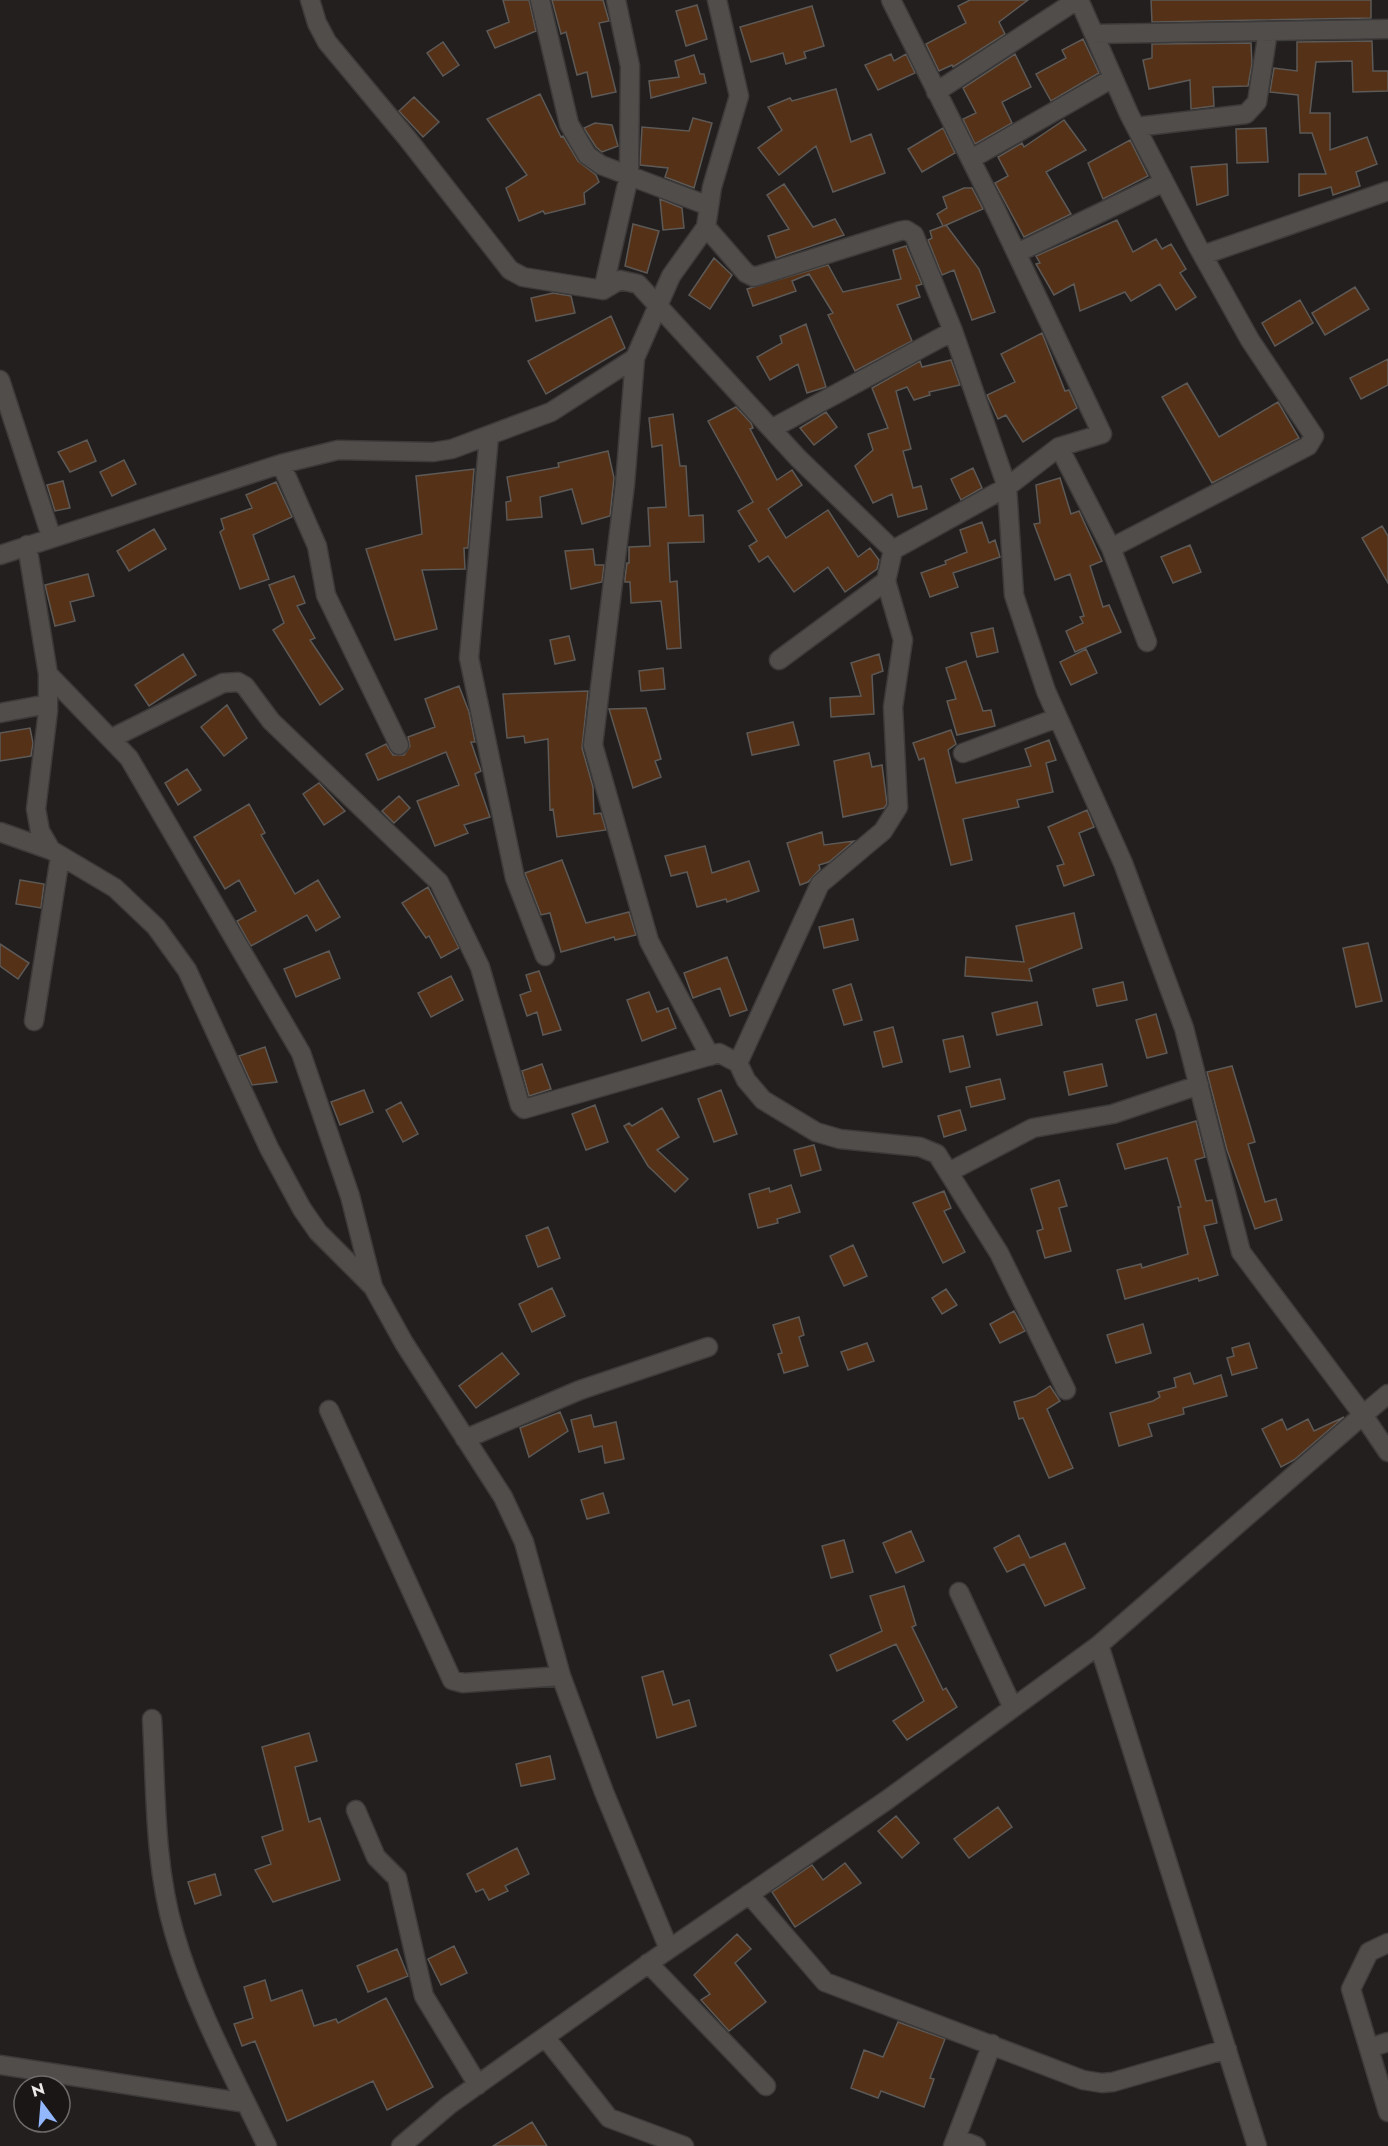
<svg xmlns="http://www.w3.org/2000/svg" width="1388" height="2146" viewBox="0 0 1388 2146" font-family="Jost,sans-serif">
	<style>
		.building { fill: #553217; stroke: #5c5957; stroke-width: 1.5 }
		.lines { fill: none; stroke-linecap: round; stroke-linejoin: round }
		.street-casing { stroke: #3d3a3a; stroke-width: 21 }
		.street { stroke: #514d4b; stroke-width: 18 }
	</style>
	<rect width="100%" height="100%" fill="#221f1e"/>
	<path class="building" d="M503,0h26l7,31 -41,17 -8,-17 22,-9z
		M552,0h51l6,21 -10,2 17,69 -24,5 -5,-25 -10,3 -11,-43 -5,2z
		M970,0h58l-29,22 6,12 -52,33 -1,-2 -13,6 -13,-27 40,-21 -8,-17z
		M1151,0h220v18l-219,4z
		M697,5l10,34 -21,7 -10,-35z
		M812,6l12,40 -20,6 2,6 -20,6 -3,-11 -32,9 -11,-35z
		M1083,39l16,34 -48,28 -15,-27 30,-16 -4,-8z
		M1372,41l1,30h15v20l-35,1 -1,-31 -36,1 -6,51h20v37l37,-13 10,27 -21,8 4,14 -27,9 -2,-8 -32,9v-22h27l-14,-41h-12l-2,-38 -28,-3 4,-24 23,3v-29z
		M443,42l16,23 -16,11 -16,-23z
		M1251,43l1,21 -4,22 -35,1 1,19 -23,3 -1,-29 -41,9 -6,-29 9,-2v-14z
		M891,54l3,7 12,-7 9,19 -37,17 -13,-25z
		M1015,54l16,33 -29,15 10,21 -37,21 -12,-25 13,-6 -13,-25z
		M694,55l6,19h4l2,9 -55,15 -2,-17 30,-4 -4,-16z
		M836,89l15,53 20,-8 14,39 -52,19 -17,-46 -37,29 -21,-27 24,-18 -14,-23 22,-9 2,3z
		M540,94l21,43 2,-1 15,25 18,14 3,7 -15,11 1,11 -40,10 -2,-3 -24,10 -13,-33 21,-13 -40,-56z
		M414,97l25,25 -16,15 -24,-26z
		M693,118l19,5 -18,65 -29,-11 3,-9 -28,-3 2,-38 47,4z
		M1064,120l22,30 -40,22 25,42 -47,23 -29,-54 13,-7 -10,-19 24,-14 2,4z
		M595,123l17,2 6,21 -16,6 -6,-5 -12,-19z
		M943,128l12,25 -33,19 -14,-23z
		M1266,128l2,34 -31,1 -1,-34z
		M1130,140l18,36 -45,23 -15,-36z
		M1227,164l1,31 -31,10 -6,-38z
		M784,184l29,43 22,-8 9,16 -68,23 -8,-22 21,-7 -22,-34z
		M964,188h8l11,21 -39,17 2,-1 33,44 16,43 -23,8 -18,-50 -12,5 -14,-35 4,-2 -2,-7 13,-5 -6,-12 10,-6 -4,-11z
		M660,199l22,9 2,20 -21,2z
		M1117,220l16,32 23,-13 6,10 9,-5 15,25 -6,4 16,24 -20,13 -16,-26 -29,17 -6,-9 -45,19 -6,-27 -20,11 -18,-31 4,-1 -4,-7z
		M633,224l26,7 -12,42 -22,-7z
		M906,246l16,38 -6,2 4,11 -23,8 15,36 -57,30 -27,-56 5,-2 -24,-39 -17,7 4,10 -43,15 -6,-17 81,-24 15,27 58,-13 -8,-29z
		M714,258l18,17 -22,34 -21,-14z
		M1355,287l14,22 -44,26 -13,-22z
		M553,293l18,3 4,17 -39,8 -5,-23z
		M1300,300l13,23 -38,23 -13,-23z
		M611,316l14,32 -79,46 -18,-33z
		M806,324l20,63 -19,6 -9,-29 -28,16 -13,-23 25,-14 -2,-7z
		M1042,333l23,58 4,-1 8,18 -54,34 -17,-27 -8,4 -11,-24 28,-13 -14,-28z
		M1388,359v26l-27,14 -11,-21z
		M951,360l9,25 -31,7 1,3 -16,5 -7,-13 -11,4 15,58 -8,2 10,37 8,-2 6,23 -29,8 -6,-23 -19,9 -18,-37 18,-16 -5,-16 20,-6 -16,-40 48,-27 2,6z
		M1187,383l32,54 59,-35 21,36 -87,45 -50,-86z
		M736,407l15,16 2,5 -3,1 27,51 15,-10 10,15 -34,24 18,29 42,-28 30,47 12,-9 9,12 -2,9 -32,23 -17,-25 -34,25 -26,-36 -9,6 -10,-16 8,-5 -19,-30 15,-9 -45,-81z
		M826,412l11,15 -23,18 -14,-17z
		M673,414l7,52h6l3,50 14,-1 1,27 -36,1 2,39 7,-1 4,67 -14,1 -6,-48 -30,2 -1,-21h-5v-4l2,-15h2v-16l21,-1 -2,-38 18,-1 -4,-62 -10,2 -3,-29z
		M87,440l9,21 -26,11 -12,-20z
		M608,451l6,27 -4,38 -28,8 -10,-35 -32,8 2,20 -35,3 -1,-18 5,-1 -4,-24 52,-10 -1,-4z
		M124,460l12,24 -24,12 -12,-24z
		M973,468l9,20 -21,12 -10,-21z
		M474,469l-6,79h-4l1,21 -43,1 15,59 -42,11 -29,-91 56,-15 -6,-58z
		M1060,478l11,36 8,-3 23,50 -12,5 13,41 6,-2 12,27 -46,20 -9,-21 17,-8 -3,-6 4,-1 -14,-42 -15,6 -21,-56 6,-1 -4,-38z
		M63,481l7,27 -15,3 -8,-26z
		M276,482l16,35 -39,18 16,44 -29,10 -20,-57 4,-3 -3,-10 31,-11 -6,-13z
		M982,522l7,21 6,-3 5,17 -47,16 5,14 -28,10 -9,-24 25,-9 -1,-3 22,-9 -7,-22z
		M1382,526l6,10v47l-26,-45z
		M154,529l12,20 -37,22 -12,-20z
		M1190,545l11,27 -28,11 -12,-26z
		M593,549l2,16h9l-2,17 -31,7 -6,-38z
		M88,574l6,22 -24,6 5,19 -20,5 -10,-41z
		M294,576l11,27 -8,3 18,32 -5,2 33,49 -23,16 -47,-75 11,-7 -15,-38z
		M993,628l5,24 -21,5 -6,-24z
		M569,636l6,24 -20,4 -5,-24z
		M1086,649l11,24 -26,12 -11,-23z
		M183,654l13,21 -47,31 -14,-21z
		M879,654l4,17 -11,4 2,39 -43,3 -1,-19 31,-2 -10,-33z
		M966,661l17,50 8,-1 4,16 -38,9 -10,-34 9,-2 -10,-31z
		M663,668l2,21 -24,2 -2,-20z
		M459,686l10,26 6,30h-4l10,29 -6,3 15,43 -26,8 4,8 -33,13 -18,-45 42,-16 -13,-33 -68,28 -12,-26 20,-10 7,11h11l6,-9 -2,-9 27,-10 -10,-28z
		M588,691l-6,57 11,39 1,27 7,-1 5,17 -49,7 -4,-28 -3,1 -2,-71 -23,4 -1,-7 -17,2 -4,-44z
		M227,705l20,33 -23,18 -23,-29z
		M646,708l15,51 -6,2 6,16 -28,11 -24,-79z
		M793,722l6,23 -47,10 -5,-22z
		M30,728l3,15 -2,13 -31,5v-28z
		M951,730l5,14 -8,6 8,33 75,-17 -6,-17 24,-9 7,20 -10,3 7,29 -36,8 2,7 -56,12 9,41 -21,5 -27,-107 -5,2 -6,-17z
		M869,753l3,14 10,-2 5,39 -3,4 -41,9 -9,-56z
		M187,769l14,21 -23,15 -13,-22z
		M319,783l26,28 -21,14 -21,-31z
		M399,796l11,12 -16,15 -12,-12z
		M249,804l16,29 -4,2 34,59 23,-14 22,37 -24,14 -9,-16 -56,31 -14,-25 19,-10 -17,-31 -14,9 -31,-52z
		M1087,810l7,17 -15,6 15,42 -30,11 -7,-20 7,-2 -16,-37z
		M822,832l2,13 30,-4 -25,21 -10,3 1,4 -12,13 -8,3 -13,-42z
		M705,846l7,27 37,-12 10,30 -32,11 -1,-3 -29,8 -10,-35 -16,4 -6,-20z
		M562,860l24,63 43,-11 7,23 -21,5 -1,-3 -53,15 -11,-39 -9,2 -16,-42z
		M20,880l24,4 -3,24 -25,-4z
		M428,887l31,61 -18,10 -12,-22 -3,2 -24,-35z
		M1074,913l8,35 -53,21 3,12 -67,-5 1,-19 58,5 -8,-36z
		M853,919l5,21 -34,8 -5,-21z
		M1368,943l14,58 -26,6 -13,-59z
		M0,944l29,19 -11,16 -18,-13z
		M329,951l11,27 -44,19 -12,-28z
		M727,957l20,53 -17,6 -10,-28 -27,10 -9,-25z
		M539,971l22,59 -18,5 -6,-23 -10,4 -7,-21 11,-4 -5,-16z
		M451,976l12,24 -32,17 -13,-24z
		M1123,982l4,18 -30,6 -4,-17z
		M851,984l11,36 -18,5 -11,-35z
		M649,992l8,20 11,-4 8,20 -34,13 -15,-41z
		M1037,1002l5,23 -45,10 -5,-22z
		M1156,1014l11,39 -20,5 -11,-38z
		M893,1027l9,35 -19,5 -9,-35z
		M963,1036l7,31 -20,5 -7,-32z
		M265,1047l12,35 -25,3 -13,-29z
		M542,1064l9,25 -22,7 -7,-25z
		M1102,1064l5,22 -38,9 -5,-23z
		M1232,1066l23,76 -7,2 17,58 11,-3 6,21 -27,9 -28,-79 -20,-78z
		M1000,1079l5,20 -34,8 -5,-20z
		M364,1090l9,22 -33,13 -9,-23z
		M721,1090l16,44 -23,8 -16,-43z
		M401,1102l17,32 -15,8 -17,-32z
		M595,1105l13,37 -22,8 -14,-36z
		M662,1108l17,29 -22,13 31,29 -13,13 -27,-26 -24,-40 5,-3 3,3z
		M960,1110l6,20 -22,7 -6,-21z
		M1196,1121l9,36 -10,3 11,41 6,-1 5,23 -13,3 14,49 -19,6 -1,-3 -73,21 -8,-29 24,-6 1,4 46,-14 -10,-47h3l-14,-49 -42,11 -8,-25z
		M814,1145l7,25 -20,6 -7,-26z
		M1059,1180l8,26 -8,2 12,43 -26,7 -8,-27 6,-2 -12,-40z
		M791,1185l9,27 -23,7 1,4 -20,5 -9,-34 20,-6 1,4z
		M944,1191l7,17 -7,3 21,41 -22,11 -30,-60z
		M548,1227l12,31 -22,9 -12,-31z
		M853,1245l14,31 -23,10 -14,-30z
		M552,1288l13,28 -33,16 -13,-28z
		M946,1289l11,16 -15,9 -10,-16z
		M1014,1311l11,20 -25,12 -10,-19z
		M799,1317l5,18 -5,2 9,29 -24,7 -6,-19 4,-1 -9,-28z
		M1143,1324l8,29 -35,10 -9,-28z
		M867,1343l7,18 -26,9 -7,-18z
		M1249,1343l8,25 -25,7 -5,-17 7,-2 -2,-8z
		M502,1353l17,21 -43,34 -17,-22z
		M1190,1373l4,11 27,-9 6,21 -44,12 1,6 -36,10 4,12 -33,10 -9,-33 43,-12 7,-4 -2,-5 18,-5 -2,-9z
		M1050,1386l10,15 -13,8 26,59 -24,10 -26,-60 -4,1 -5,-17 21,-6z
		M560,1412l8,19 -39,26 -9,-29z
		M591,1415l3,12 22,-5 8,37 -19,4 -3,-17 -23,6 -8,-32z
		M1344,1417l-50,43 -13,7 -19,-38 20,-10 5,11 21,-11 6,12z
		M603,1493l6,20 -22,6 -6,-19z
		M911,1531l13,30 -28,12 -13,-30z
		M1019,1535l11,23 35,-15 20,45 -40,18 -21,-42 -17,8 -13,-24z
		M844,1540l9,32 -22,6 -9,-32z
		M904,1586l12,39 -4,2 31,63 3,-2 11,19 -50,33 -14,-19 31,-20 -28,-57 -59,27 -7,-16 52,-24 -12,-35z
		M663,1671l10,34 16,-5 7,26 -39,12 -15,-61z
		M309,1733l8,28 -22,6 14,55 11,-4 20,62 -67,22 -18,-32 16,-6 -9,-27 21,-7 -21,-83z
		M550,1756l5,23 -34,7 -5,-22z
		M998,1807l14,20 -43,31 -15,-19z
		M896,1816l23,27 -17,15 -24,-27z
		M517,1848l12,26 -24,12 3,5 -19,9 -6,-11 -7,3 -9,-18z
		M845,1863l16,20 -66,44 -23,-35 40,-27 11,15z
		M215,1874l6,21 -26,9 -7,-22z
		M737,1934l14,15 -16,14 31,39 -37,29 -28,-31 9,-6 -16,-19z
		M454,1946l13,27 -26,12 -13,-26z
		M397,1949l11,27 -40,16 -11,-26z
		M265,1980l6,21 31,-11 12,36 22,-7 2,4 48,-25 47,89 -46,23 -14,-29 -86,40 -32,-80 -13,5 -8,-22 19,-6 -9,-31z
		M898,2022l47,17 -15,39 4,1 -10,28 -43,-16 -3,7 -27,-10 13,-38 19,7z
		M532,2122l15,24h-54z"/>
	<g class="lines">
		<defs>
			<path id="street" d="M310,0l7,23 10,19 80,96 103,132 13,7 80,13 17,-10 18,4 160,174 95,92 114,-63 52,-40 43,-13 -106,-224 -105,-210
				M540,0l29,124 18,31 14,10 108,41
				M1079,0l50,114 68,131 53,95 64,96 -6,10 -197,102
				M1094,34l294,-5
				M936,92l141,-92
				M1136,127l110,-13 11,-12 11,-71
				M971,159l142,-81
				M1017,253l147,-71
				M1203,255l185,-64
				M603,290l26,-114 1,-110 -14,-66
				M635,358l-10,126 -32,261 56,196 61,115
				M0,380l51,156
				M773,428l180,-97
				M489,436l-20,222 46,220 30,78
				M1059,447l52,101 36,94
				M281,464l36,82 9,49 73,150
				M27,545l21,129v37l-12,98 4,22 11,19 64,38 41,39 31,43 82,178 33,61 16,23 55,55 31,56 99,154 21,45 37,134 43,116 65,157
				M893,550l-7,31 17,59 -10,67 5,100 -15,24 -63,53 -82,179 8,17 17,20 53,32 24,7 80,8 17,7 62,99 67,137
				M0,555l281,-91 57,-14 95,2 19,-3 99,-37 84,-54 36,-82 35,-49 6,-40 27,-91 -22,-96
				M779,660l107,-79
				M48,674l81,84 172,295 49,143 23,91
				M0,713l48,-9
				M112,738l111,-55 15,-1 7,4 26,35 168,161 41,85 40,138 4,4 195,-56 19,10
				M963,753l94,-35
				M0,832l51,18
				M34,1021l26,-164
				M949,1172l84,-44 80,-14 86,-29
				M1388,1394l-25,21 25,37
				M329,1410l123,270 11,3 98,-7
				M465,1439l115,-49 128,-43
				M959,1592l54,116
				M1099,1645l158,501
				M152,1719c4,70 2,145 22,213 21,74 60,145 93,214
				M356,1810l20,47 21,21 27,118 54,89
				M749,1894l76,88 258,98 19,3 11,-1 114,-33
				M1388,1943l-19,9 -18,37 37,123
				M648,1963l118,123
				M545,2037l64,81 75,28
				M1369,2048l19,-6
				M0,2065l246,38
				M956,2138l20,8
				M401,2146l48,-41 210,-149 228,-156 212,-155 264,-230 -122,-163 -57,-224 -61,-165 -77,-172 -32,-96 -7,-108 -54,-156 -39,-96 -8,-5 -6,1 -146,46 -8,-4 -40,-46
				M953,2146l39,-102"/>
		</defs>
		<use href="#street" class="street-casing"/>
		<use href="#street" class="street"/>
	</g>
	<g transform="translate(42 2104) rotate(344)"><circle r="28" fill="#191615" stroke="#6d6b6a" stroke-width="1.5"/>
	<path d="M0-4.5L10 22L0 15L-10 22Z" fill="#92b7fd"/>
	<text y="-9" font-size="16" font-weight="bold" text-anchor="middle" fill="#eceae9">N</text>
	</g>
</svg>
